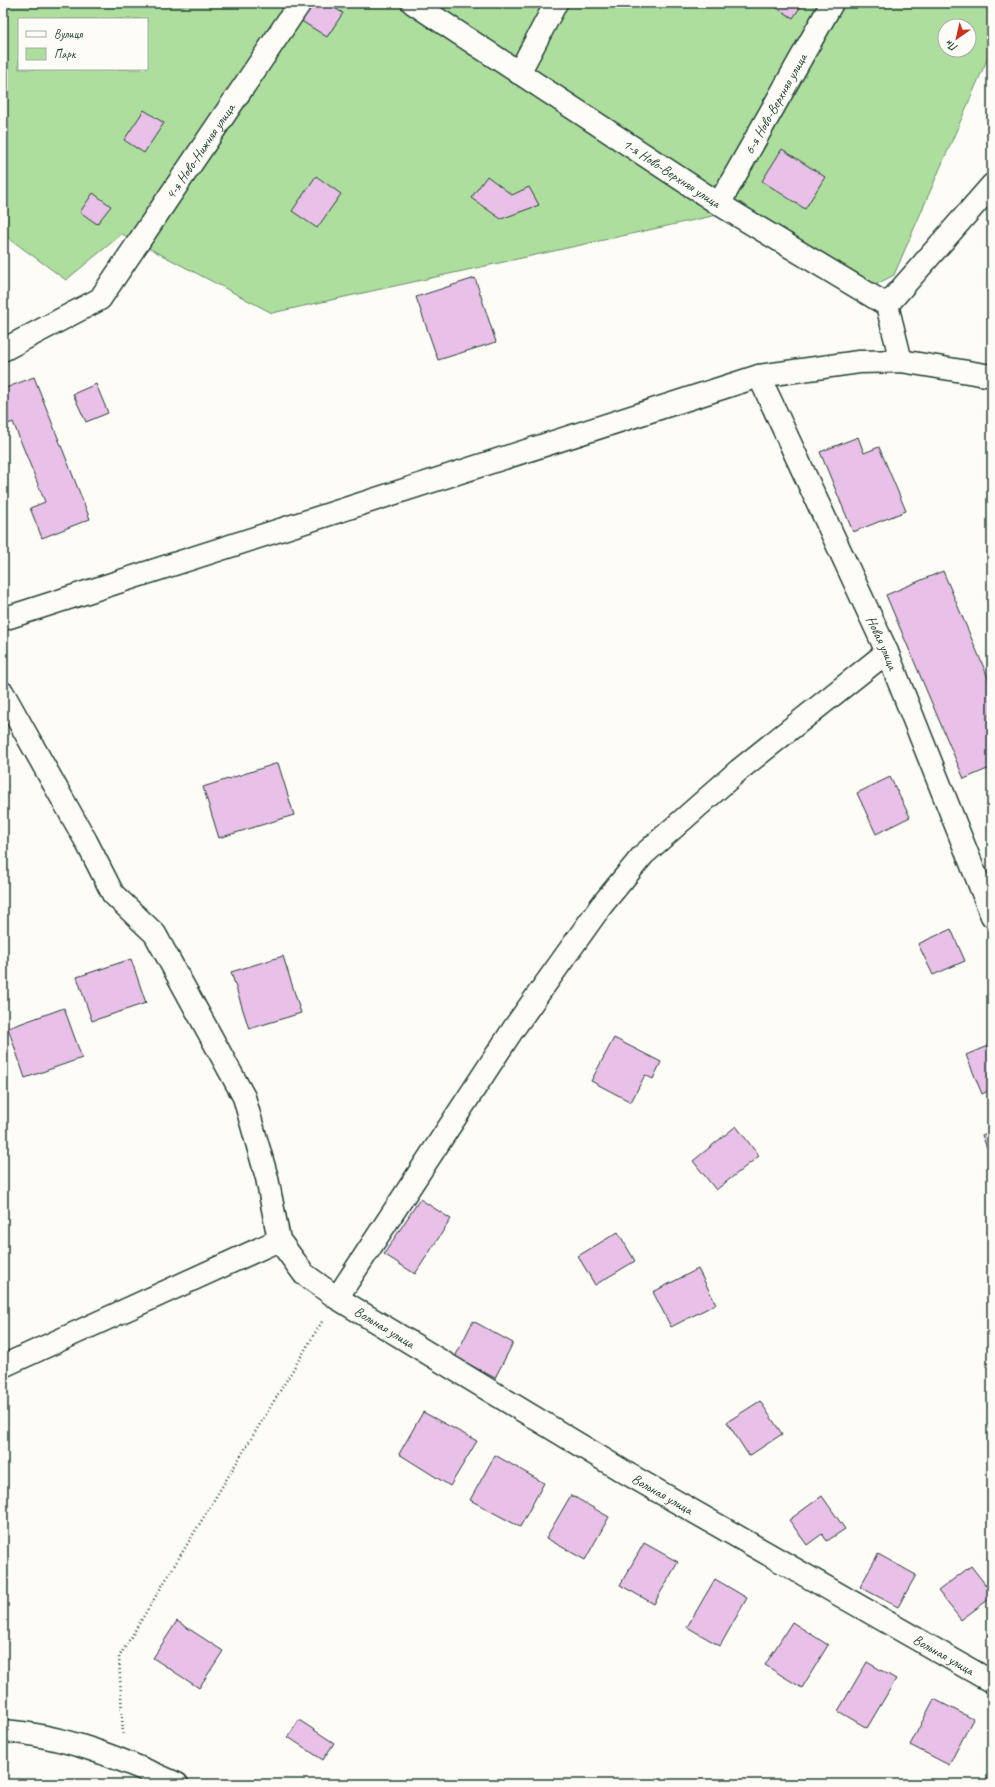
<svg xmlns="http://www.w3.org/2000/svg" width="995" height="1787" viewBox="0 0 995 1787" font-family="Caveat,sans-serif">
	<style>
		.green { fill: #aede9e; stroke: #668e69; fill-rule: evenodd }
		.building { fill: #e9c0e7; stroke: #1f3d34 }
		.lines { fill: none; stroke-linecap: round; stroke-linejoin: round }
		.minor-casing { stroke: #1f3d34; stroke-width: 25 }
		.secondary-casing { stroke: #1f3d34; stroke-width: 25 }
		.path { stroke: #1f3d34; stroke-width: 2.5; stroke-dasharray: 1 3; stroke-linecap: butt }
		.minor { stroke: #fdfcf7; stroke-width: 22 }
		.secondary { stroke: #fdfcf7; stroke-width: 22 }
		.labels { text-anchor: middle; stroke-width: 4; stroke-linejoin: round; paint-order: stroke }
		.street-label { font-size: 14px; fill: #1f3d34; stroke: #fdfcf7 }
	</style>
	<rect width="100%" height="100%" fill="#fdfcf7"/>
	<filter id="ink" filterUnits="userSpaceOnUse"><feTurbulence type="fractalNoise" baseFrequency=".025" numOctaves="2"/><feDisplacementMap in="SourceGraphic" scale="8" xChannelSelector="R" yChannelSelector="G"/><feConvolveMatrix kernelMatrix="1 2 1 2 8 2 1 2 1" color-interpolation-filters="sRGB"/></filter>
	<g filter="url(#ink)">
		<path class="green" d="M3,3h989v45l-98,227 -32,17 -136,-79 -454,100 -150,-79 -56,46 -63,-46zM19,19h128v50h-128zM945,26h24v24h-24z"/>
		<path class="building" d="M310,3h16l17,10 -16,24 -27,-17z
			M774,3h29l-10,15 -21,-13z
			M144,110l20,13 -20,30 -20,-13z
			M782,149l43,28 -20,32 -43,-28z
			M316,176l25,18 -24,34 -25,-17z
			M487,176l25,19 17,-8 10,18 -38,14 -30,-21z
			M93,193l18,13 -14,18 -17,-12z
			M475,278l21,64 -58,18 -22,-63z
			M34,377l56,142 -48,19 -12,-30 15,-6 -32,-80 -10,4v-37z
			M96,384l12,29 -22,9 -13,-28z
			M858,437l6,16 15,-6 27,64 -53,21 -33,-80z
			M943,571l49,116v80l-28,12 -78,-184z
			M278,763l16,52 -75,23 -16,-51z
			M890,777l20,40 -34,17 -19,-41z
			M951,929l14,32 -32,14 -15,-31z
			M283,956l18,57 -52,16 -18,-57z
			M131,959l15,44 -54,18 -15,-44z
			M64,1008l18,50 -57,20 -17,-50z
			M614,1038l47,24 -8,17 -8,-4 -14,27 -40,-21z
			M992,1044v45l-10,5 -16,-39z
			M736,1126l23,30 -43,34 -23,-29z
			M992,1131v30l-10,-26z
			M420,1199l31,20 -36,55 -31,-20z
			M618,1232l17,29 -40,24 -17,-29z
			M698,1269l18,35 -45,23 -18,-35z
			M473,1321l40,22 -18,35 -40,-21z
			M760,1401l22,33 -33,22 -22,-34z
			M423,1412l54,29 -27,45 -51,-32z
			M495,1455l49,28 -24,44 -50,-27z
			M571,1495l38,22 -24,43 -39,-22z
			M822,1496l23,33 -18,12 -5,-7 -15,11 -18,-25z
			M644,1543l34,19 -24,42 -34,-19z
			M878,1554l38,21 -18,32 -38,-20z
			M971,1566l21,27v4l-31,23 -23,-29z
			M715,1579l32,19 -27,48 -33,-19z
			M177,1621l46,30 -24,37 -46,-30z
			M792,1622l36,23 -26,43 -37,-23z
			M867,1662l29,17 -29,49 -29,-17z
			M934,1699l39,20 -24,46 -39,-20z
			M299,1720l35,23 -11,17 -35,-23z
			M992,1772v12h-7z"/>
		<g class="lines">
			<defs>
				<g id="minor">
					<path id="s1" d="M413,3l306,201 168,101 14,56"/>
					<path d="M519,73l37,-70"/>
					<path id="s2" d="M719,204l113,-201"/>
					<path d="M887,305l105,-120"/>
					<path id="s3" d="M3,350l97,-51 200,-296"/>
					<path id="s4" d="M759,376l128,276 105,264"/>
					<path id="s5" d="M3,693l83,148 27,53 42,40 89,163 23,81 12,62 25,34 33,24 284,172 371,212"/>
					<path d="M337,1298l177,-270 87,-122 42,-51 96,-85 148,-118"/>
					<path d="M3,1366l276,-126"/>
					<path d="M3,1731c61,4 119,28 174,53"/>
				</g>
				<path id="secondary" d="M3,619l756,-243 100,-14 42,-1 91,15"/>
			</defs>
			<use href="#minor" class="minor-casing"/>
			<use href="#secondary" class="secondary-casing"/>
			<path class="path" d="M123,1734l-4,-77 204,-337"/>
			<use href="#minor" class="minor"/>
			<use href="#secondary" class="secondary"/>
		</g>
	</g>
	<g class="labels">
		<g class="street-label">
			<text dy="5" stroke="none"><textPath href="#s2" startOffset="115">6-я Ново-Верхняя улица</textPath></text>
			<text dy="5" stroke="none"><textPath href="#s3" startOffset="288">4-я Ново-Нижняя улица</textPath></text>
			<text dy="5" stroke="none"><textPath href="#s1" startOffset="310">1-я Ново-Верхняя улица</textPath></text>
			<text dy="5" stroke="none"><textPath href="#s4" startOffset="294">Новая улица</textPath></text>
			<text dy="5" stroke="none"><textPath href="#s5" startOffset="759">Вольная улица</textPath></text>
			<text dy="5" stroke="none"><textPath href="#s5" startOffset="1083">Вольная улица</textPath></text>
			<text dy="5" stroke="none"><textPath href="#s5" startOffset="1407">Вольная улица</textPath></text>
		</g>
	</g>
	<rect width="995" height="1787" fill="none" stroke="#fdfcf7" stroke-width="16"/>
	<rect x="8" y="8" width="979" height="1771" fill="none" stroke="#1f3d34" stroke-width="1.5" filter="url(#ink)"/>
	<rect x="18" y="18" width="130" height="52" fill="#fdfcf7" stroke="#a4b0a9"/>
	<rect x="26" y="31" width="20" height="6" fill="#fdfcf7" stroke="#a4b0a9"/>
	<text x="54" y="38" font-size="12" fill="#1f3d34">Вулиця</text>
	<rect x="26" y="48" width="20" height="12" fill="#aede9e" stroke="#a4b0a9"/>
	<text x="54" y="58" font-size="12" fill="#1f3d34">Парк</text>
	<g transform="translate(957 38) rotate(214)"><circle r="19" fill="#fdfcf7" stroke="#a4b0a9"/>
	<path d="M0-3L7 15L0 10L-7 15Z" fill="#c8321e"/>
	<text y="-6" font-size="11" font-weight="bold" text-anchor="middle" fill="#1f3d34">Пн</text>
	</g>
</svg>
